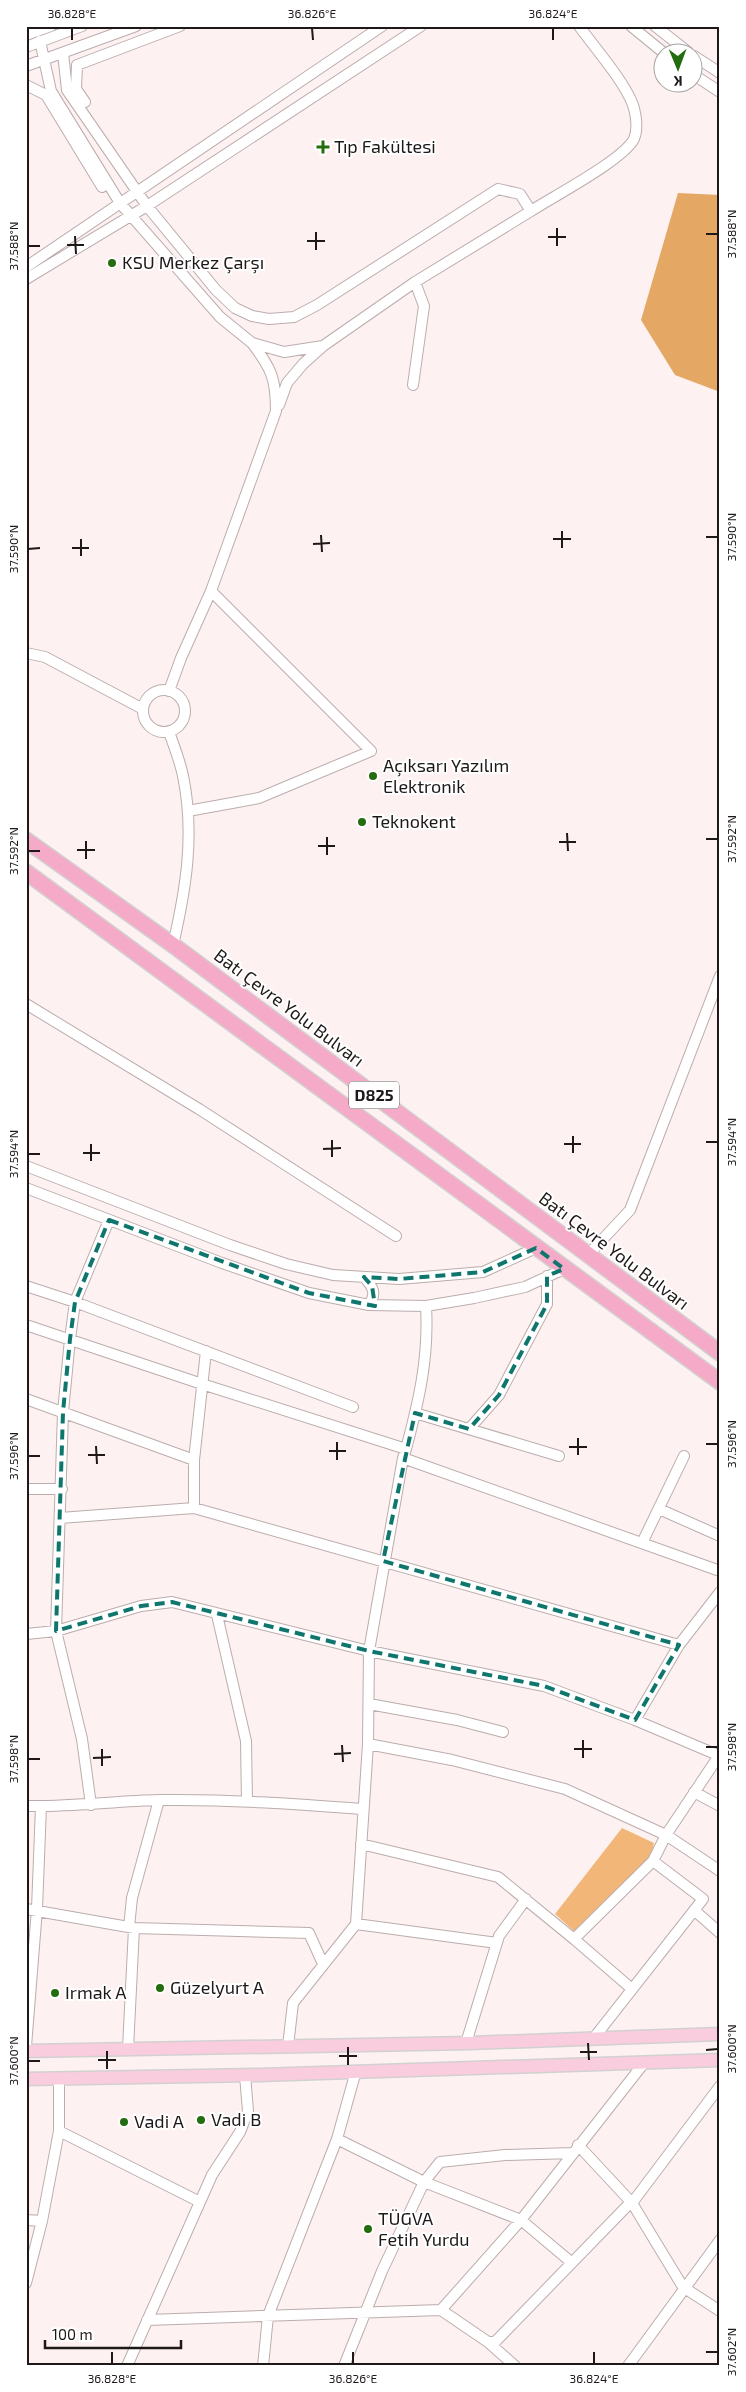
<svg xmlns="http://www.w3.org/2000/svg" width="746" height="2392" viewBox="0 0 746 2392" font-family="'Exo 2',sans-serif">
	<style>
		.green { fill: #f1b678 }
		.forest { fill: #e5a764 }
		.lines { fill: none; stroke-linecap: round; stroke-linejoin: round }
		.minor-casing { stroke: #bcadad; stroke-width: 12 }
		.major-casing { stroke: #d2d1d1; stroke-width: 15 }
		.highway-casing { stroke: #d2d1d1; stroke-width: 18 }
		.minor { stroke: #fff; stroke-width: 10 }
		.major { stroke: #f9ccde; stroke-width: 12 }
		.highway { stroke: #f5aac8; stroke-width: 15 }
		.marked { fill: none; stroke: #0f766e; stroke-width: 4; stroke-dasharray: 10 6; stroke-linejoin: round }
		.ticks { fill: none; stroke: #1e1818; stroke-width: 2 }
		.poi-dot { fill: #236d0e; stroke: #fff; stroke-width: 2 }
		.labels { text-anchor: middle; stroke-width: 4; stroke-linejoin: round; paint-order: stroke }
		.shield { fill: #fff; stroke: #625d5d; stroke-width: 1 }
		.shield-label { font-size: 16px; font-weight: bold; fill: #1e1818 }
		.poi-label { font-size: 18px; fill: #1e1818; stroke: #fff; text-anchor: start }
		.street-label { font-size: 18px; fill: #1e1818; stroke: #fff }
		.neatline { fill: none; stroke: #1e1818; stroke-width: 2 }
		.ticks-label { font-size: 12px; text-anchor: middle; fill: #1e1818 }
	</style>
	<rect width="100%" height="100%" fill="#fef1f1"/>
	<path class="green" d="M622,1828l32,15 -3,14 -77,74 -19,-17z"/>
	<path class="forest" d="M678,193l42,2v197l-45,-17 -34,-55z"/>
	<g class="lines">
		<defs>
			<path id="minor" d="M631,26l33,27
				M655,26l33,26
				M26,35l25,-9
				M40,41l11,50 69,112 100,114 32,26 32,9 39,-6 92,-64 116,-71 -11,-17 -22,-5 -181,116 -23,12 -25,2 -17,-3 -17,-8 -19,-18 -69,-84 -80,-116 -4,-37
				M26,47l56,-21
				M694,56l26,17
				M26,66l110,-40
				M694,75l26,17
				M26,85l20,10 56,92
				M85,102l-9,-13 1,-24 103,-39
				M531,211c23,-15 92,-51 103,-72 4,-10 2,-24 -1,-34 -9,-24 -38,-57 -54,-79
				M26,267l356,-241
				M26,279l121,-73 274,-180
				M413,385l11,-79 -9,-24
				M279,405l8,-22 16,-19 20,-18
				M26,653l19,4 98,52
				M143 711a21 21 0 1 1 42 0a21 21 0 1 1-42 0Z
				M169,691l12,-33 30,-67 65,-180c0,-33 -5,-43 -24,-68
				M169,732c5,14 11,29 14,44 12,58 3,113 -10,169
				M188,811l71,-13 112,-47 -160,-160
				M26,1004l173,105 197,127
				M26,1166l204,79 56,19 47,11 66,4 84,-7 53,-24
				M26,1188l196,75 87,30 60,12 57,1 48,-8 51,-11 39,-18
				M588,1255l42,-45 90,-234
				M364,1277c9,10 13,16 5,28
				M26,1286l49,16 278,105
				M26,1325l176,59 204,65 -3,9 317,113
				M26,1399l168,61
				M415,1413l144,43
				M469,1429l30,-34 48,-91v-28
				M406,1449c13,-49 23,-91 20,-143
				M26,1489h36
				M194,1508v-48l12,-109
				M659,1509l61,27
				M60,1518l134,-10 485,137
				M642,1543l42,-87
				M217,1615l29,126 1,60
				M26,1634l30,-3 85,-25 31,-4 197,49 175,35 91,34 85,36
				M369,1704l88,16 46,12
				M635,1720l44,-75 41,-53
				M368,1744l84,16 113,29 101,46 54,36
				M694,1792l26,14
				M91,1805l-9,-66 -26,-108 7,-219 7,-73 5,-37 34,-82
				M26,1806c45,1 89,-5 134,-6 67,-1 135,4 202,9
				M361,1844l137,33 76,62 58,50
				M26,1909l108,19 175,5 14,31
				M694,1910l26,23
				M356,1924l141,19
				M129,1927l3,-29 27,-98
				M574,1939l79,-78 13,-26 54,-81
				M593,2039l110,-140 -50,-38
				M466,2043l33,-107 27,-37
				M26,2046l11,-137 4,-103
				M288,2046l5,-43 63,-79 12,-180 1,-93 34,-193
				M128,2049l6,-121
				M59,2131l141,71
				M337,2139l87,43 97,38 50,42
				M578,2145l54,58 51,84 37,24
				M632,2203l88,-117
				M26,2220l16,1
				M26,2283l16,-62 17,-90v-52
				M441,2310l80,-90 123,-157
				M147,2320l294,-10 47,32 27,24
				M488,2342h7l136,-140
				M127,2366l85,-191 28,-43 8,-21 -3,-36
				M263,2366l5,-50 69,-177 19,-68
				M344,2366l38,-95 42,-89 16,-20 65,-7 67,-2
				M628,2366l92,-126"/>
			<path id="major" d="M26,2051l444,-8 250,-9
				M26,2079l234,-4 460,-15"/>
			<path id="highway" d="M26,840l147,105 547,408
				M26,872l694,510"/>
		</defs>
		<use href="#minor" class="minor-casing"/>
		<use href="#major" class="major-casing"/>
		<use href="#highway" class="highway-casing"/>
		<use href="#minor" class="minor"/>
		<use href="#major" class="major"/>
		<use href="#highway" class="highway"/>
	</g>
	<path class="marked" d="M109,1220l200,73 66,13 -3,-20 -8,-9 35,2 84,-7 53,-24 28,21 -17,7v28l-48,91 -30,34 -54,-16 -32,148 296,84 -44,75 -91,-34 -175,-35 -197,-49 -31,4 -85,25 7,-219 7,-73 5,-37z"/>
	<path class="ticks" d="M72,28v12M312,28l1,12M553,28v12M557,228v18M316,232v18M706,234h12M75,236l1,18M548,237h18M307,241h18M67,245h17M28,246h12M562,531v17M321,535l1,17M706,537h12M81,539v17M553,539h18M313,544l17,-1M72,548h17M28,549l12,-1M567,833l1,18M327,837v18M706,839h12M86,841v18M559,842h17M318,846h17M77,850h18M28,851h12M573,1136v17M332,1140v17M706,1142h12M91,1144v17M564,1144h17M323,1149l18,-1M83,1153h17M28,1154h12M578,1438v17M337,1442v18M706,1444h12M96,1446l1,18M569,1447h18M329,1451h17M88,1455h17M28,1456h12M583,1740v18M342,1745l1,17M706,1747h12M102,1749v17M574,1749h18M334,1754l17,-1M93,1758l18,-1M28,1759h12M588,2043l1,17M348,2047v18M706,2050l12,-1M107,2051v18M580,2052h17M339,2056h18M98,2060h18M28,2061h12M112,2352v12M353,2352v12M594,2352v12M706,2352h12"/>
	<g class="poi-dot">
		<path d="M320.5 139.5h5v5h5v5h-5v5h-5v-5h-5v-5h5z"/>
		<circle cx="112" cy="263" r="5"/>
		<circle cx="373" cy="776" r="5"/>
		<circle cx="362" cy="822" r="5"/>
		<circle cx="160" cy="1988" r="5"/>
		<circle cx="55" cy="1993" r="5"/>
		<circle cx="201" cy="2120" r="5"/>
		<circle cx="124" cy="2122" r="5"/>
		<circle cx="368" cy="2229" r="5"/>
	</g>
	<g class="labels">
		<rect class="shield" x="349" y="1081.5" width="50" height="27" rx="4"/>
		<g class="shield-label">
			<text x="374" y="1101">D825</text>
		</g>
		<g class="poi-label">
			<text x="334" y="153">Tıp Fakültesi</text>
			<text x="122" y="269">KSU Merkez Çarşı</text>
			<text x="383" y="772">Açıksarı Yazılım<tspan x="383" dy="21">Elektronik</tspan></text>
			<text x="372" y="828">Teknokent</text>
			<text x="170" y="1994">Güzelyurt A</text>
			<text x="65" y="1999">Irmak A</text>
			<text x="211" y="2126">Vadi B</text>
			<text x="134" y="2128">Vadi A</text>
			<text x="378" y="2225">TÜGVA<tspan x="378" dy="21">Fetih Yurdu</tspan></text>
		</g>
		<g class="street-label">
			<text transform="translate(289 1008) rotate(37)" y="6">Batı Çevre Yolu Bulvarı</text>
			<text transform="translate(614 1251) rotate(37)" y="6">Batı Çevre Yolu Bulvarı</text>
		</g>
	</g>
	<rect width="746" height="2392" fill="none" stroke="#ffffff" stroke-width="55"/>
	<g transform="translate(678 68) rotate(179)"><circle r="24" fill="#ffffff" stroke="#a5a3a3"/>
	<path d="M0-4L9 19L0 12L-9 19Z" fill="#236d0e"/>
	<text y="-8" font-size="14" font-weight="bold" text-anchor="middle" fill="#1e1818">K</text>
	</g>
	<path d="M45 2340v8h136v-8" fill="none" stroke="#1e1818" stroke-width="2.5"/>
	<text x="52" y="2340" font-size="15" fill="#1e1818" stroke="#ffffff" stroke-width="4" paint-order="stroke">100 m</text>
	<rect x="28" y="28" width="690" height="2336" class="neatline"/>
	<g class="ticks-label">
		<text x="72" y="18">36.828°E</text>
		<text x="312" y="18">36.826°E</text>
		<text x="553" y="18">36.824°E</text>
		<text transform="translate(732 234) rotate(-90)" y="4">37.588°N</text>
		<text transform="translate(14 246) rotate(-90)" y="4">37.588°N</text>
		<text transform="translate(732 537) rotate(-90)" y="4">37.590°N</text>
		<text transform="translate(14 549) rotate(-90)" y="4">37.590°N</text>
		<text transform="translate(732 839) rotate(-90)" y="4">37.592°N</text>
		<text transform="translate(14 851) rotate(-90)" y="4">37.592°N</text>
		<text transform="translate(732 1142) rotate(-90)" y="4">37.594°N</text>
		<text transform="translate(14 1154) rotate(-90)" y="4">37.594°N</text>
		<text transform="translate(732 1444) rotate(-90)" y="4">37.596°N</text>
		<text transform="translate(14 1456) rotate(-90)" y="4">37.596°N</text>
		<text transform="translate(732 1747) rotate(-90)" y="4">37.598°N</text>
		<text transform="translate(14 1759) rotate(-90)" y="4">37.598°N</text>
		<text transform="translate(732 2049) rotate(-90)" y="4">37.600°N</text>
		<text transform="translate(14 2061) rotate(-90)" y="4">37.600°N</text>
		<text transform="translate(732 2352) rotate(-90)" y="4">37.602°N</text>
		<text x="112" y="2383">36.828°E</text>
		<text x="353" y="2383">36.826°E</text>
		<text x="594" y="2383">36.824°E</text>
	</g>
</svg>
